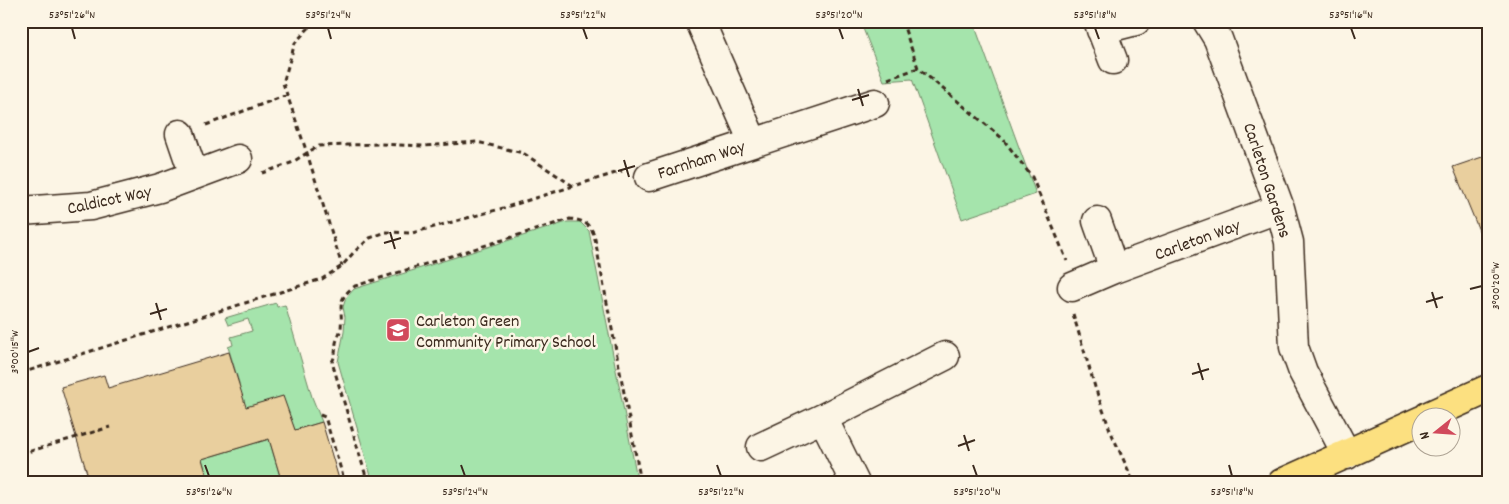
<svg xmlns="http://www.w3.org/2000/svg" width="1509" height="504" viewBox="0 0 1509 504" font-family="Dekko,sans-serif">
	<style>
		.green { fill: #a5e4ac; stroke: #708765 }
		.building { fill: #e9cf9e; stroke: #3b2a1e }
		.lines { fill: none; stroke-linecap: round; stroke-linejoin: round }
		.minor-casing { stroke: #3b2a1e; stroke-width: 31 }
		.major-casing { stroke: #3b2a1e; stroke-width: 31 }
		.path { stroke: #3b2a1e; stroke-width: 3; stroke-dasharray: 5 4; stroke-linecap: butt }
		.minor { stroke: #fcf5e5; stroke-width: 28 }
		.major { stroke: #fce080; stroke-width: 28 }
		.ticks { fill: none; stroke: #3b2a1e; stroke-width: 2 }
		.labels { text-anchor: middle; stroke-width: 5; stroke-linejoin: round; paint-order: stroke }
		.street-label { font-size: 18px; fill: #3b2a1e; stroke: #fcf5e5 }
		.poi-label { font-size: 18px; fill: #3b2a1e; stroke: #fcf5e5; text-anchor: start }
		.neatline { fill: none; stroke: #3b2a1e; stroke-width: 2 }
		.ticks-label { font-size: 12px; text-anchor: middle; fill: #3b2a1e }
	</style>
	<rect width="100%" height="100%" fill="#fcf5e5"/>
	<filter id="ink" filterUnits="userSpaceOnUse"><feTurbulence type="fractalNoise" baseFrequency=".02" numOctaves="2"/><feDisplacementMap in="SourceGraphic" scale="10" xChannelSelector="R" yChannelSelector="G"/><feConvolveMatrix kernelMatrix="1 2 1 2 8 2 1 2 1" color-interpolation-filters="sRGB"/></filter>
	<g filter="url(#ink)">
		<path class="green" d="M860,21h113l63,173 -74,25 -50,-140 -28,2z
			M567,222h13l9,9 47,242 -1,10h-262l-35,-121 6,-30 1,-15 -2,-10 3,-9 8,-9z
			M276,303l1,4 8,-2 27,92 10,25 -27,8 -13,-33 -43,13v-27l-11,-36 5,-2 -2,-8 21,-6 -4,-12 -20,6 -3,-7z
			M269,439l13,44h-73l-7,-24z"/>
		<path class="building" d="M1488,155v95h-1l-34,-83z
			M229,352l17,55 37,-11 12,34 27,-8 17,57 -13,4h-44l-13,-44 -67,20 7,24h-119l-29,-96 43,-12 4,13z"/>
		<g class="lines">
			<defs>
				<path id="minor" d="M700,21l53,121
					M1098,21l15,39
					M1207,21l11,18 62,169 9,34 5,105 9,25 44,83
					M1101,30l35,-9
					M180,134l14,41
					M649,177l226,-74
					M21,211l70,-5 69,-18 78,-29
					M1097,221l17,48
					M1072,287l42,-18 166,-61
					M823,418l32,65
					M761,447l62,-29 122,-62"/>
				<path id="major" d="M1428,416l60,-27
					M1282,483l140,-63"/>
			</defs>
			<use href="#minor" class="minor-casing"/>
			<use href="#major" class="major-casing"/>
			<path class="path" d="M315,21l-20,22 -12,40 24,70 35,113
				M902,21l16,47 85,71 29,38 35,84
				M888,79l30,-11
				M206,125l81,-30
				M262,173l29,-10 27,-17 62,-2 43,2 54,-4 46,11 50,33
				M1073,314l22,73 15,43 24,53
				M21,373l301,-94 20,-13 12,-14 16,-14 16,-6 26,1 88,-24 122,-38
				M320,415l5,2 20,66
				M21,454l89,-27
				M368,483l-36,-121c4,-7 3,-12 4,-19 1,-5 4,-10 5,-15 2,-20 -6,-28 14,-42l215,-67c13,1 18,4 24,15l45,238v11"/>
			<use href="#minor" class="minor"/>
			<use href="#major" class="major"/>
		</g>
	</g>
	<path class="ticks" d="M72,28l3,11M328,28l3,11M583,28l4,11M839,28l4,11M1095,28l4,11M1351,28l4,11M858,89l5,17M852,100l17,-5M624,160l5,17M618,171l17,-5M390,232l5,17M384,243l17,-5M1470,289l12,-3M1432,292l5,16M1426,302l17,-5M156,303l5,17M150,314l17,-5M28,352l11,-4M1198,363l5,17M1192,374l17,-5M964,435l5,16M958,446l17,-6M205,465l4,11M461,465l4,11M717,465l4,11M973,465l4,11M1229,465l3,11"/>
	<defs>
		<symbol id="school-square" viewBox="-11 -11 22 22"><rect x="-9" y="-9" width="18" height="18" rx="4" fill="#d1495b" stroke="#fcf5e5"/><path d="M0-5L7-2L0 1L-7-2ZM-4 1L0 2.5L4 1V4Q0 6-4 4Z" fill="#fff"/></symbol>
	</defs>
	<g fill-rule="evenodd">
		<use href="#school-square" x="384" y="316" width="28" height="28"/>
	</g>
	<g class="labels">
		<g class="street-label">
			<text transform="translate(701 159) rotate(-18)" y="6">Farnham Way</text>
			<text transform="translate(1268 180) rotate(72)" y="6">Carleton Gardens</text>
			<text transform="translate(109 199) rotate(-12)" y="6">Caldicot Way</text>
			<text transform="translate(1197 239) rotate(-20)" y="6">Carleton Way</text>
		</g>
		<g class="poi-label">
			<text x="416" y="326">Carleton Green<tspan x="416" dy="21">Community Primary School</tspan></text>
		</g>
	</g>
	<rect width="1509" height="504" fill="none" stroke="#fcf5e5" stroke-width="55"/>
	<g transform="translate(1436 432) rotate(253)"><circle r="24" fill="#fcf5e5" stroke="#afa495"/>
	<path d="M0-4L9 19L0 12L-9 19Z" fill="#d1495b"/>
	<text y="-8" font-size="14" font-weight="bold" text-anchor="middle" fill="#3b2a1e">N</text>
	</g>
	<rect x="28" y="28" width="1454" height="448" class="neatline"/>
	<g class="ticks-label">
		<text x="72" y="18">53°51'26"N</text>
		<text x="328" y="18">53°51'24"N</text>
		<text x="583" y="18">53°51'22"N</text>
		<text x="839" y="18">53°51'20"N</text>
		<text x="1095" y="18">53°51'18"N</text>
		<text x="1351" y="18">53°51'16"N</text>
		<text transform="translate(1495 286) rotate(-90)" y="4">3°00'20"W</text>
		<text transform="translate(14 352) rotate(-90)" y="4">3°00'15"W</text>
		<text x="209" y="495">53°51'26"N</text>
		<text x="465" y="495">53°51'24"N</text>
		<text x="721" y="495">53°51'22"N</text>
		<text x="977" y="495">53°51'20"N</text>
		<text x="1232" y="495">53°51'18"N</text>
	</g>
</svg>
